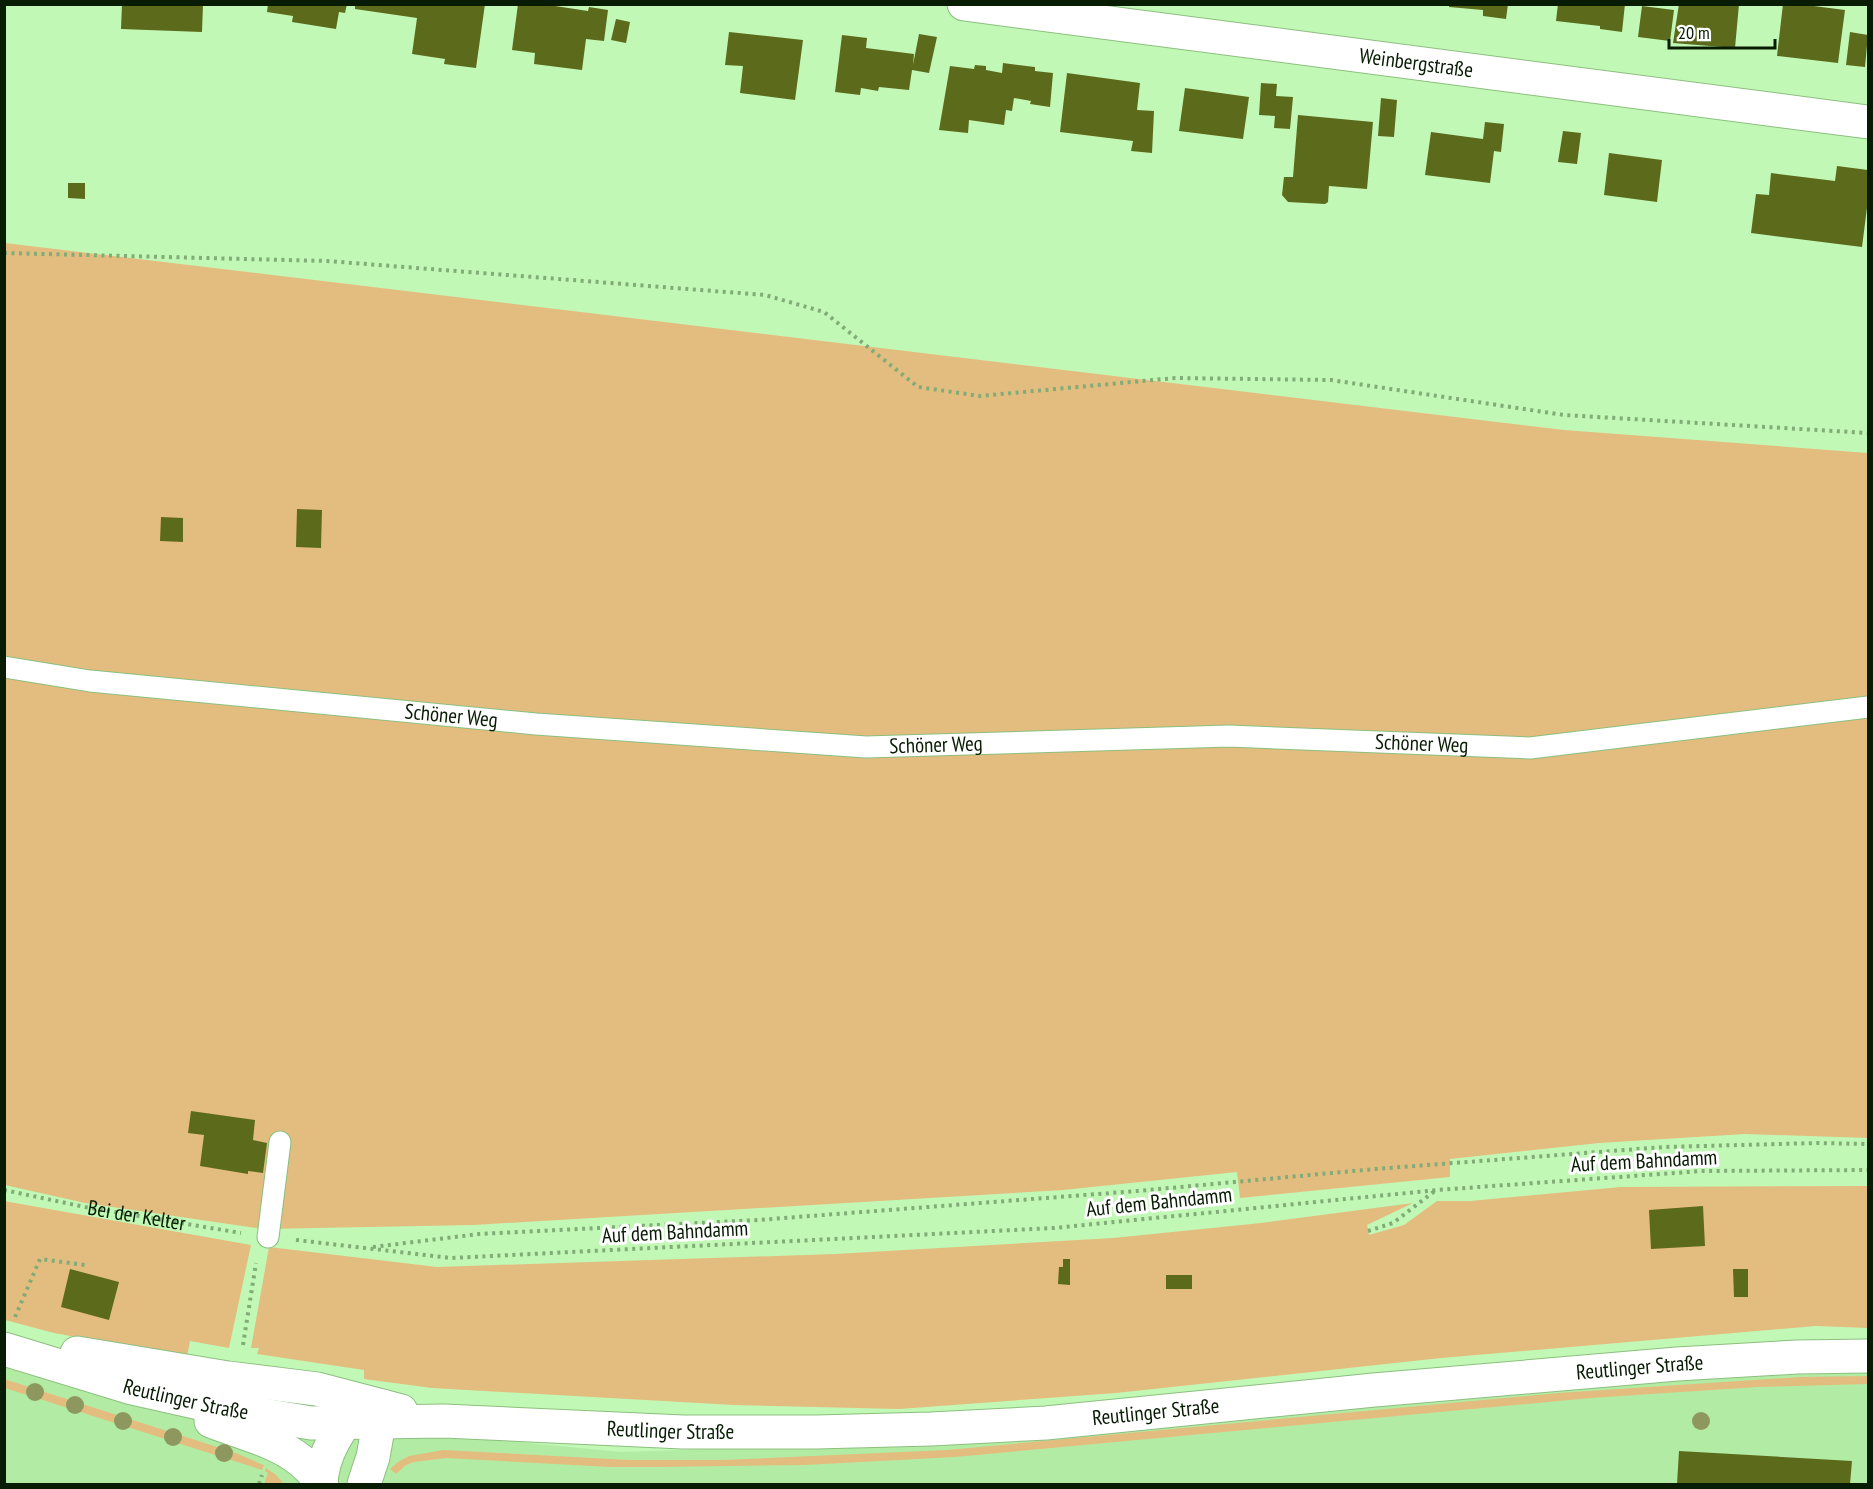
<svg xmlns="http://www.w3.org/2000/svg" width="1873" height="1489" viewBox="0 0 1873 1489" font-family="'PT Sans Narrow',sans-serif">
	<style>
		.built { fill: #b2eca4 }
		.green { fill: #e3bd7f }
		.building { fill: #5c6a1b }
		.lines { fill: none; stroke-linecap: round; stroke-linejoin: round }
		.service-casing { stroke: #8cbf7f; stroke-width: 23 }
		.minor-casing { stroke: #8cbf7f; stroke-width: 35 }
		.secondary-casing { stroke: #8cbf7f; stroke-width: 35 }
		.path { stroke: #81ab77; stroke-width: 4; stroke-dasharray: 3 4.5; stroke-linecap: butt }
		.service { stroke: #fff; stroke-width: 21 }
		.minor { stroke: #fff; stroke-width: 33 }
		.secondary { stroke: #fff; stroke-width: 33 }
		.tree { fill: #8e985e }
		.labels { text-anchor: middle; stroke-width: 6; stroke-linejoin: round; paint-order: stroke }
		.street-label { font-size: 21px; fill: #081c04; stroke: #fff }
	</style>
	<rect width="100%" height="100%" fill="#c2f8b5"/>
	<path class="built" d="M4,1356l339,69 278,27 276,-9 801,-76 170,2v115h-1863z"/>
	<path class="green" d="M5,243l1559,187 304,23v685l-123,-4 -146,9 -149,16v18l-210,21 -3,-26 -174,18 -589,35 -211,4 -178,-26 -80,-18z
		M1868,1186v142l-52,-2 -375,32 -325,35 -217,16 -165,-4 -302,-17 -68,-9v-9l-107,-16 2,-6h-8l18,-101 168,20 398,-13 278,-16 148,-15 152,-20 -46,22 2,10 35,-10 33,-24h33l151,-14z
		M4,1201l247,44 -22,103 -39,-7 -3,16 -133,-24 -49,-13z
		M1868,1376v8l-111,3 -166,11 -636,59 -150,8 -144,2h-51l-164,-9 -32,4 -8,3 -10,9 -6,-5 8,-7 11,-6 34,-6 187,10h92l225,-10 611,-57 242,-16z
		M4,1379l232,74 25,11 3,1 -2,5 -257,-82z
		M266,1468l10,7 8,9h-20l4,-11 -3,-2z"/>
	<path class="building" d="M122,4h81l-1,28 -81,-3z
		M268,4h79l-2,9 -6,-1 -3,17 -44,-7 1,-6 -26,-4z
		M355,4h130l-9,64 -32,-4 1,-5 -33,-5 5,-36 -62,-9z
		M518,4h24l46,7 1,-4 19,3 -4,31 -18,-2 -4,31 -48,-6 1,-11 -23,-3z
		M1449,4h59l-2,15 -23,-3v-6l-34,-3z
		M1558,4h67l-3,28 -22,-3v-3l-44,-5z
		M1679,4h60l-4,44 -62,-5z
		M1783,4h15l47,6 -7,53 -61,-7z
		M1642,6l32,4 -4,31 -32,-4z
		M616,19l14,3 -4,21 -15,-3z
		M729,32l74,8 -8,60 -55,-7 3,-27 -18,-1z
		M1850,32l18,3 -3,32 -19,-2z
		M919,34l18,3 -8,36 -17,-3 -3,20 -30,-3 -1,4 -17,-3 -1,7 -25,-3 7,-57 25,3 -1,10 48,6 -1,11z
		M1003,63l32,4v4l18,2 -3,34 -20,-3 1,-3 -17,-3 -2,13 -6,-1 -2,15 -35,-5 -1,13 -29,-3 11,-64 24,3 1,-4 11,1v4l16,3z
		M1067,73l73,10 -3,27 17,1 -2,42 -21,-2 2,-10 -73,-9z
		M1261,83l16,1 -1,12 17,1 -3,32 -16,-1 1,-12 -16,-1z
		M1185,88l64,9 -6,42 -64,-8z
		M1381,98l16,2 -3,37 -16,-1z
		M1298,115l75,7 -6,67 -38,-3 -1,16 -3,2 -37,-2 -6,-7 2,-18h9z
		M1485,122l19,2 -3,28 -7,-1 -4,32 -65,-8 6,-43 52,7z
		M1563,131l18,2 -4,31 -19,-2z
		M1609,153l53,7 -5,42 -53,-7z
		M1837,166l31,4v30l-6,47 -111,-14 5,-39 13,1 2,-22 64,8z
		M68,183h17v16l-17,-1z
		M297,509l25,1 -1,38 -25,-1z
		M161,517l22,1v24l-23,-1z
		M191,1111l64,9 -2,20 14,3 -4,30 -15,-2v3l-48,-8 4,-31 -16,-2z
		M1703,1206l2,40 -54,3 -2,-39z
		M1063,1259h7v26l-12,-1 1,-17h4z
		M70,1269l49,13 -10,38 -48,-13z
		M1733,1269h15v28h-14z
		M1166,1275h26v14h-26z
		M1679,1451l173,10 -2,23h-173z"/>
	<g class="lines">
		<defs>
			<g id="service">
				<path id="s2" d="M4,667l86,14 446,43 330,23 363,-11 301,12 338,-41"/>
				<path d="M268,1237l12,-95"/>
			</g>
			<g id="minor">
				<path id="s3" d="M964,4l904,118"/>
				<path d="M321,1484c1,-31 20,-58 40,-82"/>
				<path d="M364,1484l9,-27 9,-51"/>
			</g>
			<g id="secondary">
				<path id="s4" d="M4,1349l128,39 89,20 90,15 133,-2 239,11h133l115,-3 115,-6 328,-33 303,-26 120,-7 71,-1"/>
				<path d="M77,1353l151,25 89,11 84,22"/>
				<path d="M211,1421c32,13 73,21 98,47 4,4 8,10 12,15"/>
			</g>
		</defs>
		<use href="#service" class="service-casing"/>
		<use href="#minor" class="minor-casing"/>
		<use href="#secondary" class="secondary-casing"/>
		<g class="path">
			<path d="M4,253l323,8 438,34 59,17 94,75 62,9 195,-18 156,2 233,35 304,18"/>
			<path id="s1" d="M4,1190l81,17 156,26"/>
			<path d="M1368,1231l25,-8 43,-33"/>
			<path d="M296,1240l155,18 603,-30 383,-38 265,-19 166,-1"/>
			<path d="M373,1247l106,-13 279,-14 379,-29 238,-22 289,-22 153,-4 51,1"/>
			<path d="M15,1317l25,-58 45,6"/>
			<path d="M243,1345l13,-82"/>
			<path d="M259,1484l3,-9"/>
		</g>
		<use href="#service" class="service"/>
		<use href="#minor" class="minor"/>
		<use href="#secondary" class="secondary"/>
	</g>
	<g class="tree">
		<circle cx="35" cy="1392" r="9"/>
		<circle cx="75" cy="1405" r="9"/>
		<circle cx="123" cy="1421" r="9"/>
		<circle cx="1701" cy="1421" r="9"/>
		<circle cx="173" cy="1437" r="9"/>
		<circle cx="224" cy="1453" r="9"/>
	</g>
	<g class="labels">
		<g class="street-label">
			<text dy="7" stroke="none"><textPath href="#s3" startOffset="456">Weinbergstraße</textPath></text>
			<text dy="7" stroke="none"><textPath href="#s2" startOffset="450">Schöner Weg</textPath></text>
			<text dy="7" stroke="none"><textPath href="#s2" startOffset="1422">Schöner Weg</textPath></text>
			<text dy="7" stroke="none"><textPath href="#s2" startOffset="936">Schöner Weg</textPath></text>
			<text transform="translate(1644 1161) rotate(-3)" y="7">Auf dem Bahndamm</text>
			<text transform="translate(1159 1202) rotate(-6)" y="7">Auf dem Bahndamm</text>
			<text dy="7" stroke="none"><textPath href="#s1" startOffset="135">Bei der Kelter</textPath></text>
			<text transform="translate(675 1232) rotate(-3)" y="7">Auf dem Bahndamm</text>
			<text dy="7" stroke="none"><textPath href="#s4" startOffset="1648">Reutlinger Straße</textPath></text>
			<text dy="7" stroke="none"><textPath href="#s4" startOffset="189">Reutlinger Straße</textPath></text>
			<text dy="7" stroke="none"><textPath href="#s4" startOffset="1162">Reutlinger Straße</textPath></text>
			<text dy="7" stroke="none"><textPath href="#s4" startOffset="676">Reutlinger Straße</textPath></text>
		</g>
	</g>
	<rect width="1873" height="1489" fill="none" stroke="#081c04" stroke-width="12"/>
	<path d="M1669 39v9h106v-9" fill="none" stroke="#081c04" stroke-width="3"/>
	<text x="1678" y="39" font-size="18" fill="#081c04" stroke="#ffffff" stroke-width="4.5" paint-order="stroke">20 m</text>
</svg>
